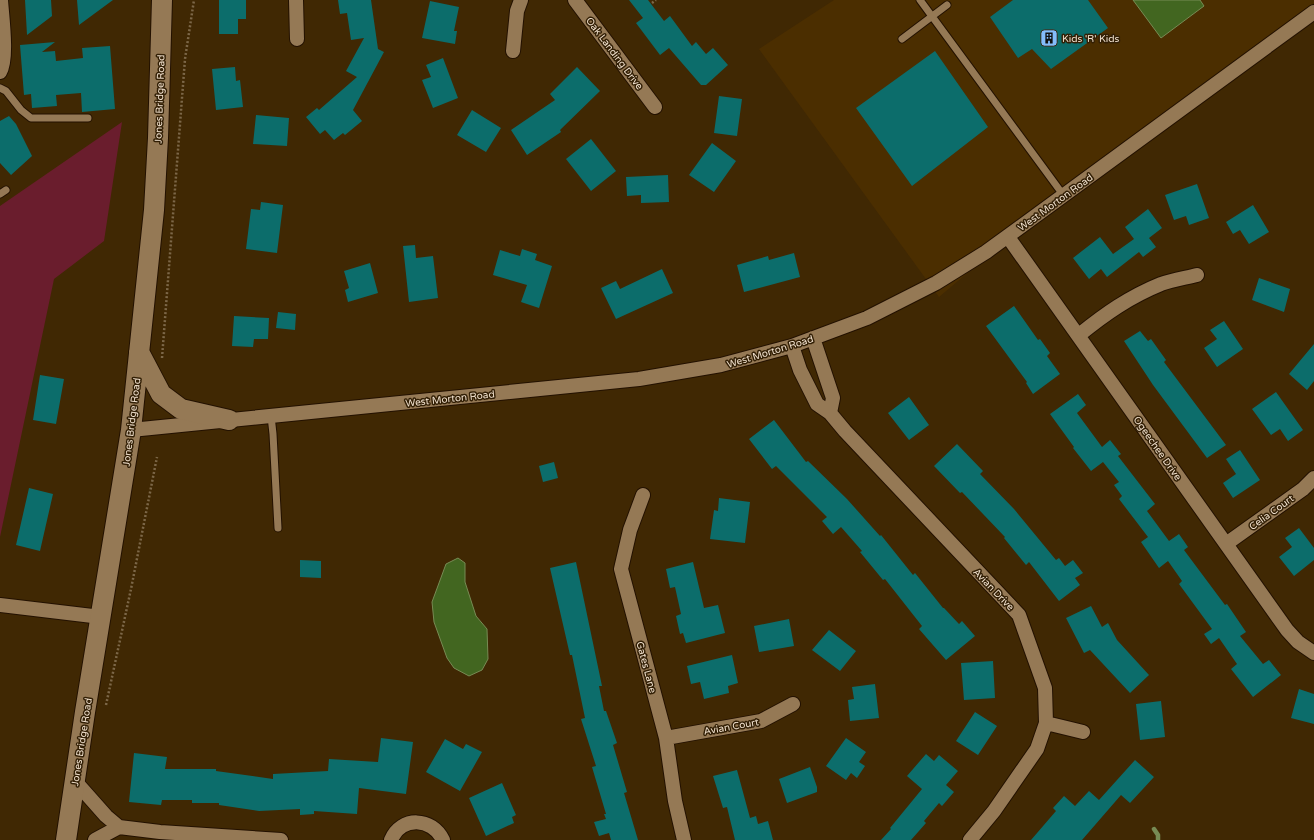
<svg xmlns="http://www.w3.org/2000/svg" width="1314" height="840" viewBox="0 0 1314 840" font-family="'Varela Round',sans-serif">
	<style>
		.built { fill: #4b2e00 }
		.green { fill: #6a1d2d }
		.water { fill: #426620; stroke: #778b54 }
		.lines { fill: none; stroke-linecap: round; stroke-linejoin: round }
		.stream { stroke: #778b54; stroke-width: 4.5 }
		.building { fill: #0c6d6b }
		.service-casing { stroke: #231100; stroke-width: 9 }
		.minor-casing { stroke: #231100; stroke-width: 16 }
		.secondary-casing { stroke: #231100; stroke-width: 22 }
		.path { stroke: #7c6748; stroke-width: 2.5; stroke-dasharray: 2 2; stroke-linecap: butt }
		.service { stroke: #957955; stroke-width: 7 }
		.minor { stroke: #957955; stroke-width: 14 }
		.secondary { stroke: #957955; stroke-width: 20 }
		.labels { text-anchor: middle; stroke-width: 3; stroke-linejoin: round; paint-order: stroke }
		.poi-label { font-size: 10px; fill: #f2e2cf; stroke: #321f05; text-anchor: start }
		.street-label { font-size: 10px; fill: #f2e2cf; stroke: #321f05 }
	</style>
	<rect width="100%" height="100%" fill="#402803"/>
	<path class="built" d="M834,0h480v4l-311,239 -64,54 -180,-248z"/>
	<path class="green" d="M122,122l-18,119 -50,38 -54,258v-331z"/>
	<path class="water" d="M1133,0h67l4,6 -43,32z
		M458,558l7,5v19l11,34 11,13 1,30 -6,11 -13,6 -15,-8 -7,-10 -13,-36 -2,-20 14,-38z"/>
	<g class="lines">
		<path class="stream" d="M1154,829l4,6v5"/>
	</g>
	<path class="building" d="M25,0h26l1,16 -25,19z
		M77,0h36l-34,25z
		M219,0h27v19h-8v15h-19z
		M338,0h33l7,49 6,3 -31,58 9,11 -17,14 -2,-2 -9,7 -9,-10 -5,4 -14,-17 11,-9 2,2 38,-33 -11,-6 18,-33 -13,2 -4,-27 -7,1z
		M629,0h19l16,21 6,-5 22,30 4,-4 10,12 7,-6 15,17 -22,20h-5l-32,-37 -9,7 -24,-32 7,-5z
		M1013,0h75l20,28 -57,41 -19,-20 -14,9 -28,-41z
		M430,1l29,6 -5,24h3l-2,13 -33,-6z
		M55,42l-13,10 13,-1 1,10 27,-3 -1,-10 28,-2 5,63 -33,3 -1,-19 -25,2 1,11 -25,2 -1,-14 -7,1 -4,-50z
		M935,51l53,76 -76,59 -56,-78z
		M443,58l15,40 -25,10 -11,-28 9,-3 -5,-12z
		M235,67l1,14 4,-1 3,27 -27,3 -4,-41z
		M577,67l23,24 -40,39 1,2 -34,23 -16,-25 44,-30 -5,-6z
		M719,96l23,3 -5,37 -23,-3z
		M472,110l29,18 -15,24 -29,-17z
		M256,115l33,3 -2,28 -34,-2z
		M9,116l7,8 16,32 -21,19 -11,-12v-42z
		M591,139l25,32 -25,20 -25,-32z
		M712,143l24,18 -22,31 -25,-17z
		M668,175l1,27 -28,1v-8l-14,1 -1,-19z
		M1197,184l12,34 -20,7 -3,-9 -12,4 -9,-25z
		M261,202l22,3 -6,48 -31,-4 5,-40 9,1z
		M1253,205l16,27 -20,12 -9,-14 -7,4 -7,-12z
		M1148,209l14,19 -13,10 7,9 -13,10 -4,-5 -32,25 -6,-8 -12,10 -16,-21 27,-21 13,17 21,-15 -9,-12z
		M415,245l1,13 17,-2 5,42 -29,4 -6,-56z
		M522,249l15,5 -2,6 17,6 -13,42 -18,-6 6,-17 -34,-10 7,-25 20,6z
		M794,253l6,24 -56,15 -7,-27 31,-9 1,4z
		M370,263l8,30 -30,9 -3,-12 4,-2 -5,-17z
		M662,269l11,24 -57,26 -15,-31 15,-7 4,8z
		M1259,278l31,11 -6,23 -32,-12z
		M1014,306l24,34 2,-1 10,14 -3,3 13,18 -27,20 -7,-11 1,-1 -41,-56z
		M278,312l18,2 -1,16 -19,-2z
		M234,316l35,2 -1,21h-14l-1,8 -21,-1z
		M1224,321l19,28 -26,18 -13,-19 13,-9 -7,-9z
		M1140,331l8,10 3,-2 15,21 -2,2 62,83 -19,13 -54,-73 -29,-44z
		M1314,344v37l-7,9 -18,-16z
		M40,375l24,4 -8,45 -23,-4z
		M1276,392l27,38 -15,11 -8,-12 -9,6 -19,-26z
		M1078,394l8,11 -9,8 25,34 8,-7 11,14 -3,2 37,48 -8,7 22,30 10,-7 9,13 -4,3 41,55 2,-1 19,28 -6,4 23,28 6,-4 12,15 -28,22 -22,-28 6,-5 -18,-26 -8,6 -7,-10 8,-5 -33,-45 3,-3 -14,-20 -9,7 -18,-26 7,-5 -29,-38 3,-3 -8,-11 5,-3 -16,-20 -12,9 -18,-23 1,-1 -24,-33z
		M909,397l20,28 -20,15 -21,-27z
		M774,420l32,42 2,-1 39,38 33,37 1,-1 32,40 2,-2 28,35h1l15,16 3,-3 13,15 -29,24 -27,-31 3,-3 -37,-47 -2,1 -23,-28 2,-1 -21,-24 -8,7 -11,-13 5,-4 -51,-51 -4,3 -23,-30z
		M957,444l26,27 -3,3 34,35 42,51 3,-2 6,8 8,-6 10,13 -8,5 5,7 -21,16 -30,-39 -3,3 -22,-27 1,-1 -43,-45 -2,1 -26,-27z
		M1240,450l20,30 -27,18 -10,-15 13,-9 -10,-15z
		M554,462l4,16 -15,4 -4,-16z
		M29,488l24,6 -13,57 -24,-6z
		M719,498l31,4 -5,41 -35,-4 4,-29 4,1z
		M1299,528l15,20v12l-20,16 -15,-19 13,-10 -7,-9z
		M300,560l21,1v17l-21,-1z
		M576,562l26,124h-3l5,25h2l11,32 -4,2 14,47 -3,1 14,47h-27l-2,-7 -10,3 -5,-14 12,-3 -2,-5h2l-14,-47 4,-1 -15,-47 4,-1 -13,-63h-2l-20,-87z
		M693,562l11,46 14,-3 7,28 -39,10 -3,-10 -3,1 -4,-18 5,-2 -6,-27 -5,1 -4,-19z
		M1091,606l11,21 6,-4 9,17 32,35 -19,18 -40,-43 -6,3 -18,-35z
		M789,619l5,27 -35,6 -5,-26z
		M829,630l27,21 -16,20 -28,-21z
		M732,655l6,28 -10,3 1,7 -25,6 -4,-17 -9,2 -4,-18z
		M993,661l2,37 -31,2 -3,-37z
		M875,684l4,34 -29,3 -2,-21 6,-1 -2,-12z
		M1299,689l15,5v30l-23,-6z
		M1161,701l4,36 -25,3 -4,-36z
		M975,712l22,14 -19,29 -22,-14z
		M381,738l32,4 -7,52 -47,-6 -2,26 -43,-3v3l-14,1v-6l-41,2 -40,-6v-2h-27v-3h-30l-1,5 -32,-3 5,-49 33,4 -2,12h51v2l57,8v-5l55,-3 1,-12 49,3z
		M846,738l20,14 -7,10 6,4 -8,12 -6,-5 -5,7 -20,-14z
		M445,739l18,10 3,-5 16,8 -22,39 -34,-19z
		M926,754l8,7 5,-6 19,16 -12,14 8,7 -12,14 -3,-3 -15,18 2,2 -15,17h-30l10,-11 -1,-1 32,-39 -15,-13z
		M1135,760l19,17 -24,26 -9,-8 -39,45h-51l25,-29 -3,-3 11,-12 11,10 14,-15 10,9z
		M810,767l7,20v5l-30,11 -8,-24z
		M737,770l13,48 6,-2 2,8 10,-3 5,19h-38l-8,-33 -4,1 -10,-32z
		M502,783l14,32 -4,2 2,6 -28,13 -17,-38z"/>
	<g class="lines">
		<defs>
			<path id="service" d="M920,0l144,196
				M902,39l45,-34
				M0,88l6,3 15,19 10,8h57
				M0,194l6,-4
				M271,416l2,18 5,94"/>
			<path id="minor" d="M296,0l1,39
				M575,0l80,107
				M513,51l4,-40 4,-11
				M0,72c8,-13 2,-56 1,-72
				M1008,237l279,393 11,12 16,11
				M1079,335c26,-21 50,-38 82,-51 11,-4 24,-6 36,-9
				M813,338l20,60 -3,15
				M792,346l8,24 17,34 13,9 15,18 174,184 26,73 1,35 -9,26 -43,62 -24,29
				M131,430l508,-51 82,-14 71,-19 75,-28 69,-35 50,-31 328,-240
				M643,495l-13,35 -9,39 45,169 9,63 9,39
				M1226,544l77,-55 11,-11
				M0,605l101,12
				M1046,723l37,9
				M666,738l95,-17 32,-17
				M75,781l31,35 13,11 -24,13
				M119,827l41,5 121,8
				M391,840c10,-24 41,-23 52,0"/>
			<path id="secondary" d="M139,352l22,42 20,15 48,11
				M66,840l19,-128 46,-282 23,-220 4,-72 4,-138"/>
		</defs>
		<use href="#service" class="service-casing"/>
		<use href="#minor" class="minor-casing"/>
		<use href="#secondary" class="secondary-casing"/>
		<path class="path" d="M652,3l4,-3
			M162,358l23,-299 9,-59
			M106,705l25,-116 26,-132"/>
		<use href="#service" class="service"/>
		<use href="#minor" class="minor"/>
		<use href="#secondary" class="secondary"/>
	</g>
	<defs>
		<symbol id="building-square" viewBox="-11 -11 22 22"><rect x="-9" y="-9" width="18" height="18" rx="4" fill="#84bcfb" stroke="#321f05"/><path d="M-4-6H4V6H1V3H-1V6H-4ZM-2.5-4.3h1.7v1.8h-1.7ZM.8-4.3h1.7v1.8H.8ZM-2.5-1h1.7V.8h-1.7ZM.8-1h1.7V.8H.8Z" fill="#111"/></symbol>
	</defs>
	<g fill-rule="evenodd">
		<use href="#building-square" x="1039" y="28" width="20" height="20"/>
	</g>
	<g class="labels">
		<g class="poi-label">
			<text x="1062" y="42">Kids 'R' Kids</text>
		</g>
		<g class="street-label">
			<text transform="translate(615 53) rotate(53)" y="4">Oak Landing Drive</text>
			<text transform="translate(159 99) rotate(-88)" y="4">Jones Bridge Road</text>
			<text transform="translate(1055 202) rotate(-36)" y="4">West Morton Road</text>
			<text transform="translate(770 351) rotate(-17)" y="4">West Morton Road</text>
			<text transform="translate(450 398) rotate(-6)" y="4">West Morton Road</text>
			<text transform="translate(131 422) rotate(-83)" y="4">Jones Bridge Road</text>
			<text transform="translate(1158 448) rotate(55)" y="4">Ogeechee Drive</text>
			<text transform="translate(1271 512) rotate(-36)" y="4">Celia Court</text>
			<text transform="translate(994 589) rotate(46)" y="4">Avian Drive</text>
			<text transform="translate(647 667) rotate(75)" y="4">Gates Lane</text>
			<text transform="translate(731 726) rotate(-10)" y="4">Avian Court</text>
			<text transform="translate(81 742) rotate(-81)" y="4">Jones Bridge Road</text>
		</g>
	</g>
</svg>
